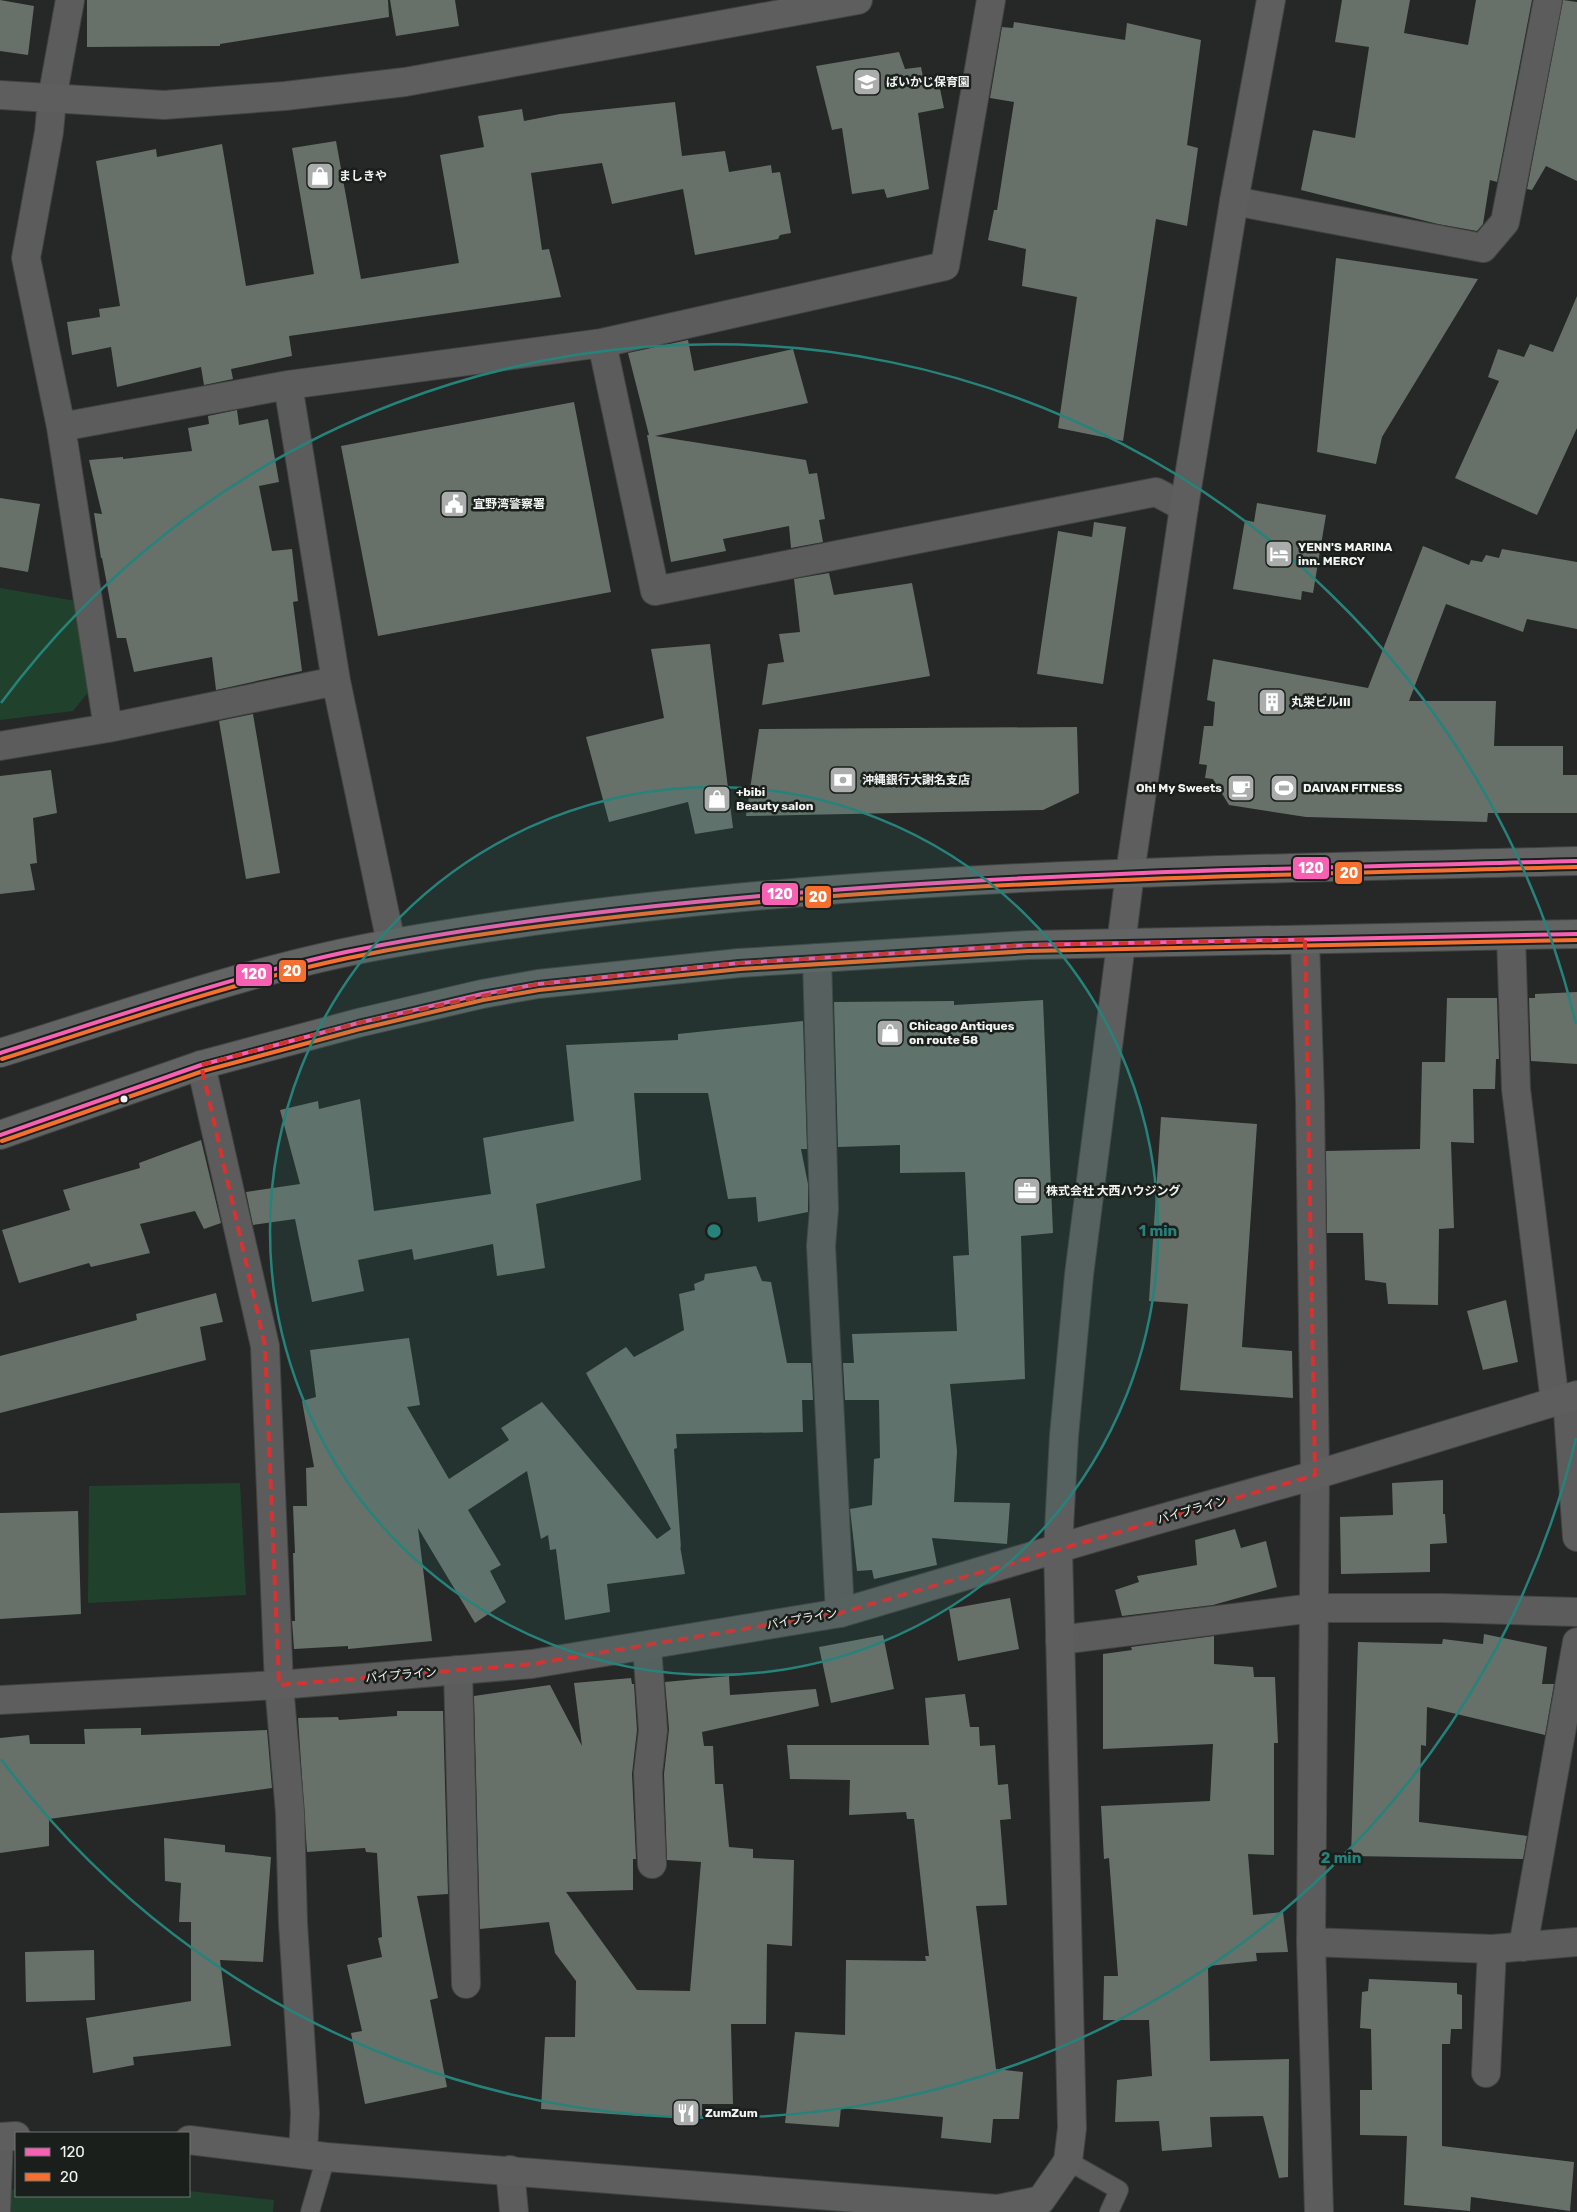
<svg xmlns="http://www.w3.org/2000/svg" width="1577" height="2212" viewBox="0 0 1577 2212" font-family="Rubik,'Noto Sans JP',sans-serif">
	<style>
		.green { fill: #20422c }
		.building { fill: #67716a }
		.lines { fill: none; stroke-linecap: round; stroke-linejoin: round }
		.lane-casing { stroke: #424443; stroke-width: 20 }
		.street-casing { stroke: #424443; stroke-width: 30 }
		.secondary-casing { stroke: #424443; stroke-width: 30 }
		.highway-casing { stroke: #424443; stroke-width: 30 }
		.lane { stroke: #5c5c5c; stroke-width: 18 }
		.street { stroke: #5c5c5c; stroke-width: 28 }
		.secondary { stroke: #5d5e5d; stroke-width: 28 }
		.highway { stroke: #616462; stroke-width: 28 }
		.bus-1-casing { stroke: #1b1f1c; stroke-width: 8 }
		.bus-2-casing { stroke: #1b1f1c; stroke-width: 8 }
		.bus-1 { stroke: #f860b3; stroke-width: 4 }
		.bus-2 { stroke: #f46f30; stroke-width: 4 }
		.marked { fill: none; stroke: #d73232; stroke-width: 4; stroke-dasharray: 10 6; stroke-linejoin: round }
		.ring { fill: none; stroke: #26837b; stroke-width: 2.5 }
		.bus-dot { fill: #f1f4f2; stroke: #1b1f1c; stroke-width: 2 }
		.labels { text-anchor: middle; stroke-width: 5; stroke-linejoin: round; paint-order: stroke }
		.poi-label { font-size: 12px; font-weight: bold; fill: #f1f4f2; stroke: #1b1f1c; text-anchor: start }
		.street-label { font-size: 12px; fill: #f1f4f2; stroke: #1b1f1c }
		.centre { fill: #26837b; stroke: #1b1f1c; stroke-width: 2.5 }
		.ring-label { font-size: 15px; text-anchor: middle; font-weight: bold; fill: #26837b; stroke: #1b1f1c; stroke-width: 5; stroke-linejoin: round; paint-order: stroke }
		.line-badge { stroke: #1b1f1c; stroke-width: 2 }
		.badge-label { font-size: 14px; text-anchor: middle; font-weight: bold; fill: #fff }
	</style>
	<rect width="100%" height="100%" fill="#252826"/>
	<path class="green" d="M0,588l76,13 14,89 -17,21 -73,9z
		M240,1483l6,112 -158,8 1,-117z
		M16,2189v7h173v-5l85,9 -1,12h-273v-20z"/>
	<path class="building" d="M0,0l34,6 -6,49 -28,-4z
		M87,0h301l1,17 -169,27v2l-133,1z
		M390,0h65l4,26 -63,10z
		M1342,0h68l-6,33 64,12 8,-45h56l-35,182 -7,-2 -7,44 -6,7 -39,-7 -137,-34 12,-60 42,8 14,-91 -34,-5z
		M1563,0l14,2v179l-31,-15 -14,24 -5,-1z
		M1014,22l111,18 2,-17 74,17 -14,105 11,3 -11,78 -31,-7 -33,222 -65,-13 19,-131 -55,-11 4,-37 -38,-9 6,-30h3l17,-108 -24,-4 12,-71 11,1z
		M899,52l6,17 16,-2 3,14 14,-2 6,29 -26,5 11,76 -42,9 -3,-9 -32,5 -10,-66 -10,2 -16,-64z
		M675,102l7,54 43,-5 4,21 42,-7 1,8 8,-1 11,61 -11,2 -2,4 -83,16 -12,-66 -71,15 -10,-41 -71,10 11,77 7,-1 12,48 -272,39 3,20 -61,13 2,10 -29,6 -3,-18 -84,20 -6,-40 -39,8 -5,-33 33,-5 -1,-8 21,-3 -24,-145 60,-12 1,8 65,-13 24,142 68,-12 -22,-126 44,-7 25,138 98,-16 -19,-108 44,-8 -6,-31 44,-7 2,12 36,-7z
		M1336,258l142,21 -96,158 -6,27 -59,-12z
		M1577,296v132l-40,87 -82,-37 44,-97 -11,-4 10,-28 26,8 6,-13 23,8z
		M688,340l6,31 99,-22 15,54 -153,33 151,24 3,14 8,-1 8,46 -6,1 4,22 -32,6 -2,-22 -66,13 3,12 -55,11 -24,-127h2l-21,-82z
		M574,402l37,190 -233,44 -37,-190z
		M237,410l2,15 29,-6 11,63 -20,4 13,65 20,-2 6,52 -5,1 9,69 -86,19 -4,-33 -78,15 -8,-34h-9l-15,-80h-1l-7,-45 8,1 -13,-54 34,-3v2l69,-8 -4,-23 21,-4 -1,-8z
		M0,498l40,6 -12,68 -28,-5z
		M1257,503l69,12 -13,78 -11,-2 -1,9 -68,-11 12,-69 9,2z
		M1094,522l32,5 -23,157 -66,-10 21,-143 34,6z
		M1423,546l46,19 2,-5 11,2 4,-7 13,3 3,-9 75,13v67l-50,-10 -4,13 -77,-28 -37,97h87l-2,45h69v29h14v38h-89l-1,9 -181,-5 -77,-12 -16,-26 -8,-1 2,-13 -8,-1 5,-38h9l2,-24 -8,-2 6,-41 155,29z
		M829,573l5,22 78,-12 18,93 -168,29 6,-41 16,-2 -5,-28 21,-2 -6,-53z
		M710,644l23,184 -38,6 -7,-32 -79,20 -23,-85 78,-19 -13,-69z
		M253,714l27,159 -34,6 -27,-158z
		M1077,727l2,66 -36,17 -297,6 13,-87z
		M51,770l6,43 -24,5 4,45 -7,1 5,26 -35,4v-118z
		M1577,992v72l-46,-3 -2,-63h6v-4z
		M1447,998h50l2,61h-3l-1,30h-22l1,54 -23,-1 3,86 -15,1 -1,76 -50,-1 -2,-21 -21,-3 -2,-47h-36l-1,-82 94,-2 2,-87h23z
		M1043,1000l10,233 -32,3 4,143 -75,5 7,67 -3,51 56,1 -3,41 -75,-6 5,27 -63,14 -2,-9 -15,1 -7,-62 22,-4 2,-46 6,-1 -1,-58h-34l-2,-37h11l-2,-29 105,-3 -4,-75 16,-1 -4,-83 -65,1v-28l-62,2 -4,-145 120,-1v4z
		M803,1021l4,128h-6l7,35v28l-50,10 -2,-25 -28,2 -20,-106h-74l7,87 -105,24 9,64 -48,8 -4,-32 -79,16 -2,-11 -54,11 6,31 -52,11 -17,-83 -42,6 -7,-33 54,-8 -20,-74 38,-9 1,8 41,-10 14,112 117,-17 -8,-56 91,-17 -8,-76 112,-5v-6z
		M1161,1117l96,7 -15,223 50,4 1,47 -113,-8 8,-86 -39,-3z
		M201,1140l20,83 -17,6 -9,-18 -55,13 10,29 -59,14 -2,-4 -70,20 -17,-53 68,-20 -7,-20 77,-22 -1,-5z
		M756,1266l6,15 9,1 16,81h24l2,37h-11l1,32 -127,2 1,14 -3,1 7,99 -1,-2 5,28 -78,10 3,28 -45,8 -9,-71 -6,1 -2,-15 -7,4 -14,-68 -59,39 33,55 -11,6 16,31 -31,21 -57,-95 14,113 -84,8v-3l-54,3 -2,-28h3l-2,-68h2l-2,-47h14l-1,-38 8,-1 -12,-66 14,-4 -6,-47 99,-12 11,67 -13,2 42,72 60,-39 -8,-12 41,-26 115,137 14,-10 -85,-156 40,-26 8,10 50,-27 -5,-36 16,-4 -1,-6 10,-4 1,-6z
		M216,1293l7,29 -23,5 6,33 -206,53v-57l137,-36 -1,-6z
		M1506,1300l12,62 -35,8 -16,-59z
		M1443,1480v34h2l2,29 -17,1v28l-89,2 -1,-57 53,-2 -1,-32z
		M78,1511l3,103 -81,5v-106z
		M1235,1529l6,19 25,-7 11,46 -64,18 -91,11 -7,-26 24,-8 -2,-6 60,-11 -2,-25z
		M1010,1598l9,51 -61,12 -9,-52z
		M1484,1634l63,13 -5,37h12l-9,51 -118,-28 -1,39 -5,-1 -2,77 108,14 -4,23 -172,-3 7,-214 84,2 1,-5 40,5z
		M883,1635l11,54 -63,14 -12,-56z
		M1214,1636v28l39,3 1,10h21l3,66h-4v112l-26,-1 5,61 30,-3 5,40 -32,1 1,8 -49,5 2,95 79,-2 -1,118 -9,1 -16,-62 -53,1 2,30 -50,4 -3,-30 -44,1 2,-42 35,-4 -3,-56h-46l1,-44h14l-9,-118 -5,1 -3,-53 109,-5 3,-57 -110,5v-95l29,-4 -1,-3z
		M729,1676l1,19 86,-6 3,17 -117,26 2,14h9l2,38h8l6,63 24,2v9l41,2 -2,86 -25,-2 -1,80h-35l2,80h-31v12h-63l-98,-7 4,-72h30l1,-56 -21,-28 -6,-31 -69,7 -6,-233 76,-11 32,61 -8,-63 57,-5 1,6h2l3,46 -5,44 4,85h-3v31l-67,2 71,98 53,1 11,-129 -34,-2 -3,-86 5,-45 -4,-47z
		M965,1694l5,33h9l1,19 15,-1 3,40 10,-1 3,35 -11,1 7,85 -31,1 20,163 27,3 -4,47h-26l-2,24 -50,-5 2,-21 -102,-9 -2,19 -54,-4 10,-91 50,3 1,-75 80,1 -1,-5h4l-15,-137h-7l-1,-7 -57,3 1,-35 -60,-1 -3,-34h142l-4,-47z
		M397,1711h46l5,183 -31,2 21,102 -8,2 17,87 -82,17 -14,-71 11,-2 -15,-66 35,-8 -4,-19 4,-1 -5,-84 -11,-1 -1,-4 -58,4 -9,-134 40,-1 1,3 58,-4z
		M141,1728v7l126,-5 5,58 -223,31v27l-49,7v-115l29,-3 1,9h55l-1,-15z
		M164,1838l61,7v7l46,5 -8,105 -43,-2 11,86 -98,11 1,8 -41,8 -7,-55 105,-17v-79h-12l2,-39 -16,-2z
		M94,1950l1,50 -69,2 -1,-50z
		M1369,1979l88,4v11l5,1v34h-11l-1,15h-8v102l132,16 -4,49 -99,-14 -1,14 -66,-6 3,-69 -47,-1v-45h12l-1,-61 -11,-1 2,-36 6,-1z"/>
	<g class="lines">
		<defs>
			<path id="lane" d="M1068,2161l51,29 -10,22
				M1,2212l3,-75
				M310,2212l16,-55"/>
			<path id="street" d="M1234,201l249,47 22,-26 43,-222
				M602,343l53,248 501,-99 28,15
				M288,385l48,296 55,262
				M61,427l227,-42 314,-42 343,-77 46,-266
				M108,728l228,-47
				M0,746l108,-18 -47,-301 -35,-169 23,-126 3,-33 18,-99
				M1511,936l5,153 39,313
				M1305,940l5,160 5,375 -4,467 8,270
				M817,958l7,251 -3,37 19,367
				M201,1065l64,281 14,339 11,128 3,110 12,190 -2,41
				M1567,1398l10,139
				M1060,1640l253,-32h130l134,4
				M647,1646l6,84 -5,43 4,91
				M458,1670l8,314
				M1311,1942l181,7 85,-7
				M1523,1947l54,-305
				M1486,2073l6,-124
				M510,2170l4,42"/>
			<path id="secondary" d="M0,95l164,10 121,-9 120,-14 453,-82
				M0,1700l279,-15 253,-21 308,-51 253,-75 222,-63 262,-80
				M0,2137l16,-1
				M189,2140l137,17 672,52 43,-9 27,-39 4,-33 -14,-580 6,-112 15,-161 51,-402 54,-366 50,-306 37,-201"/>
			<path id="highway" d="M0,1053c130,-40 260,-87 394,-110 390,-69 788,-72 1183,-82
				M0,1135l201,-70 157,-42 124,-29 56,-10 201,-21 289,-18 549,-11"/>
		</defs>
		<use href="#lane" class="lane-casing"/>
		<use href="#street" class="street-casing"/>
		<use href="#secondary" class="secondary-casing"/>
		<use href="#highway" class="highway-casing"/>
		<use href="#lane" class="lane"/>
		<use href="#street" class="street"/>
		<use href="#secondary" class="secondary"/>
		<use href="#highway" class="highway"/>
		<defs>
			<path id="bus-1" d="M0,1053c115,-36 229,-76 346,-101 136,-28 276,-44 414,-56 271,-24 544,-28 817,-35
				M0,1135l201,-70 157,-42 124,-29 56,-10 201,-21 289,-18 549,-11"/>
			<path id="bus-2" d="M2,1059c114,-36 228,-76 346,-101 136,-28 275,-43 413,-56 271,-24 544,-28 816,-35
				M2,1141l201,-70 157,-42 123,-29 56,-10 201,-21 288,-18 549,-11"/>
		</defs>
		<use href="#bus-1" class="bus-1-casing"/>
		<use href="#bus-2" class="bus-2-casing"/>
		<use href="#bus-1" class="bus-1"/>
		<use href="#bus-2" class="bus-2"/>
	</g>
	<path class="marked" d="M1305,940l10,535 -475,138 -308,51 -253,21 -14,-339 -64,-281 157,-42 180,-39 201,-21 289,-18z"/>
	<circle cx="714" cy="1231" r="444" fill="#26837b" fill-opacity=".12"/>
	<g class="ring">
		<circle cx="714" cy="1231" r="444"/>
		<path d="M1576 1438A887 887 0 0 1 1 1759M1 703A887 887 0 0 1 1576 1024"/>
	</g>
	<defs>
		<symbol id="school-square" viewBox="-11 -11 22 22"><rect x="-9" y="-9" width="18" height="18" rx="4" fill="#aaadab" stroke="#1b1f1c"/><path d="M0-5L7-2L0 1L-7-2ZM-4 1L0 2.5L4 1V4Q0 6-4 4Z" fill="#fff"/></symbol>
		<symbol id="shop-square" viewBox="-11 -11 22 22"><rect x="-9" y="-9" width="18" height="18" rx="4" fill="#aaadab" stroke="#1b1f1c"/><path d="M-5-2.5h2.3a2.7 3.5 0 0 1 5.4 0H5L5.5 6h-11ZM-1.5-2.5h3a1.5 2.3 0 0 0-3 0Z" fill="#fff"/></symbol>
		<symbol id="civic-square" viewBox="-11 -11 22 22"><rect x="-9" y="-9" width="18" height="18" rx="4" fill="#aaadab" stroke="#1b1f1c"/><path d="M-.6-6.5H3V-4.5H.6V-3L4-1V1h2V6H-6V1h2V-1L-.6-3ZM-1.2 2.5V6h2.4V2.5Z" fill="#fff"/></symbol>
		<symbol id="hotel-square" viewBox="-11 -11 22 22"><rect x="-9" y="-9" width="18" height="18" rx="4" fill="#aaadab" stroke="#1b1f1c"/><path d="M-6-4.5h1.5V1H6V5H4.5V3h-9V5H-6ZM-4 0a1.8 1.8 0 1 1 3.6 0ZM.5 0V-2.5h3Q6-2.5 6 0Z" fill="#fff"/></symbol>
		<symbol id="building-square" viewBox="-11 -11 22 22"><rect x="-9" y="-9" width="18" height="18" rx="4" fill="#aaadab" stroke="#1b1f1c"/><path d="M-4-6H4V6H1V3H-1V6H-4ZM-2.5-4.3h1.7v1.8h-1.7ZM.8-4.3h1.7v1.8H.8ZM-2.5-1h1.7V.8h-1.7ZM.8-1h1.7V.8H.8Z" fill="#fff"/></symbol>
		<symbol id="bank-square" viewBox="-11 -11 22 22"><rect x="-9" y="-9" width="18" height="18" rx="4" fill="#aaadab" stroke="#1b1f1c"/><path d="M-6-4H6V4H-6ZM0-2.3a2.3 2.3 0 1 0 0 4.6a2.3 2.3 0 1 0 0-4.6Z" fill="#fff"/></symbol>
		<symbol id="cafe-square" viewBox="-11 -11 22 22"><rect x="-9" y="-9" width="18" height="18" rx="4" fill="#aaadab" stroke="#1b1f1c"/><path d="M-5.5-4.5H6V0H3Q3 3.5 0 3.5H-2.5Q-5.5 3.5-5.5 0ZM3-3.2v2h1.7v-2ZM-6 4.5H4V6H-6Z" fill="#fff"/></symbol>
		<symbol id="stadium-square" viewBox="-11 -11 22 22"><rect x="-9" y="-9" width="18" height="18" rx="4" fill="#aaadab" stroke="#1b1f1c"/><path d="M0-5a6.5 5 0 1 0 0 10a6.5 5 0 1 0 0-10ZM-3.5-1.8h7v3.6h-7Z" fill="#fff"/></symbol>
		<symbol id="office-square" viewBox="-11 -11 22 22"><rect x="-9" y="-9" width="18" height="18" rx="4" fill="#aaadab" stroke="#1b1f1c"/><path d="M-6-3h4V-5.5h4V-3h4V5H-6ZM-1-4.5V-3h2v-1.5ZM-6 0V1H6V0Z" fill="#fff"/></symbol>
		<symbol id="restaurant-square" viewBox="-11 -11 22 22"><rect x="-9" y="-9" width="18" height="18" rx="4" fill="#aaadab" stroke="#1b1f1c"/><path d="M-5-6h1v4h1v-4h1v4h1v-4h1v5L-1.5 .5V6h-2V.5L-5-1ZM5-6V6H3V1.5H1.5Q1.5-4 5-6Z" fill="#fff"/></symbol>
	</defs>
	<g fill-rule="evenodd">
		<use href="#school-square" x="851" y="66" width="32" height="32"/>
		<use href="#shop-square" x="304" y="160" width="32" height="32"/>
		<use href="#civic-square" x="438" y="488" width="32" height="32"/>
		<use href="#hotel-square" x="1263" y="538" width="32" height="32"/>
		<use href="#building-square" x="1256" y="686" width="32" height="32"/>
		<use href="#bank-square" x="827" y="764" width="32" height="32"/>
		<use href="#cafe-square" x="1225" y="772" width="32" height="32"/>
		<use href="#stadium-square" x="1268" y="772" width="32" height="32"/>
		<use href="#shop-square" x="701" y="783" width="32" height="32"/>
		<use href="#shop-square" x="874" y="1017" width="32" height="32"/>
		<use href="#office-square" x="1011" y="1175" width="32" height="32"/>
		<use href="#restaurant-square" x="670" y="2097" width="32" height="32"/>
	</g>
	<circle class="bus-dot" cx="124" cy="1099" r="4.5"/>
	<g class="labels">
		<g class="poi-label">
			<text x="886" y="86">ぱいかじ保育園</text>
			<text x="339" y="180">ましきや</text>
			<text x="473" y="508">宜野湾警察署</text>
			<text x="1298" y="551">YENN'S MARINA<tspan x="1298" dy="14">inn. MERCY</tspan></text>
			<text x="1291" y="706">丸栄ビルIII</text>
			<text x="862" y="784">沖縄銀行大謝名支店</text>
			<text x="1222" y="792" text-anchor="end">Oh! My Sweets</text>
			<text x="1303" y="792">DAIVAN FITNESS</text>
			<text x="736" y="796">+bibi<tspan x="736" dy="14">Beauty salon</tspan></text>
			<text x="909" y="1030">Chicago Antiques<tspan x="909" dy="14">on route 58</tspan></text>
			<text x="1046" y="1195">株式会社 大西ハウジング</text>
			<text x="705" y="2117">ZumZum</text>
		</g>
		<g class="street-label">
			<text transform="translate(1192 1510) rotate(-16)" y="4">パイプライン</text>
			<text transform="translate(802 1619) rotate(-10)" y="4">パイプライン</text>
			<text transform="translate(401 1675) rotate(-5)" y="4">パイプライン</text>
		</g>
	</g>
	<circle cx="714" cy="1231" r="8" class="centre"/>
	<g class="ring-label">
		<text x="1158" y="1236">1 min</text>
		<text x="1341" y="1863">2 min</text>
	</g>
	<g class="line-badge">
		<rect x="1292" y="856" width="38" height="24" rx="5" fill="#f860b3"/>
		<rect x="1334" y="861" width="29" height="24" rx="5" fill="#f46f30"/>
		<rect x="761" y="882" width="38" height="24" rx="5" fill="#f860b3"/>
		<rect x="804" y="885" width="28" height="24" rx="5" fill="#f46f30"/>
		<rect x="278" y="959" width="29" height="24" rx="5" fill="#f46f30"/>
		<rect x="235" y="963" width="38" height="24" rx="5" fill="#f860b3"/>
	</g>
	<g class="badge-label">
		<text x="1311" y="873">120</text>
		<text x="1349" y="878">20</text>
		<text x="780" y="899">120</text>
		<text x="818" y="902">20</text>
		<text x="292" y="976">20</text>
		<text x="254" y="979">120</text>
	</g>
	<rect x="15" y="2132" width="175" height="65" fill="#1b1f1c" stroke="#717472"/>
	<rect x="25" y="2148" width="25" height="8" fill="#f860b3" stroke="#717472"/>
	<text x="60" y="2157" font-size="15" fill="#f1f4f2">120</text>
	<rect x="25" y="2173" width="25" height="8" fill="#f46f30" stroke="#717472"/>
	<text x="60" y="2182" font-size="15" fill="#f1f4f2">20</text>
</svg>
